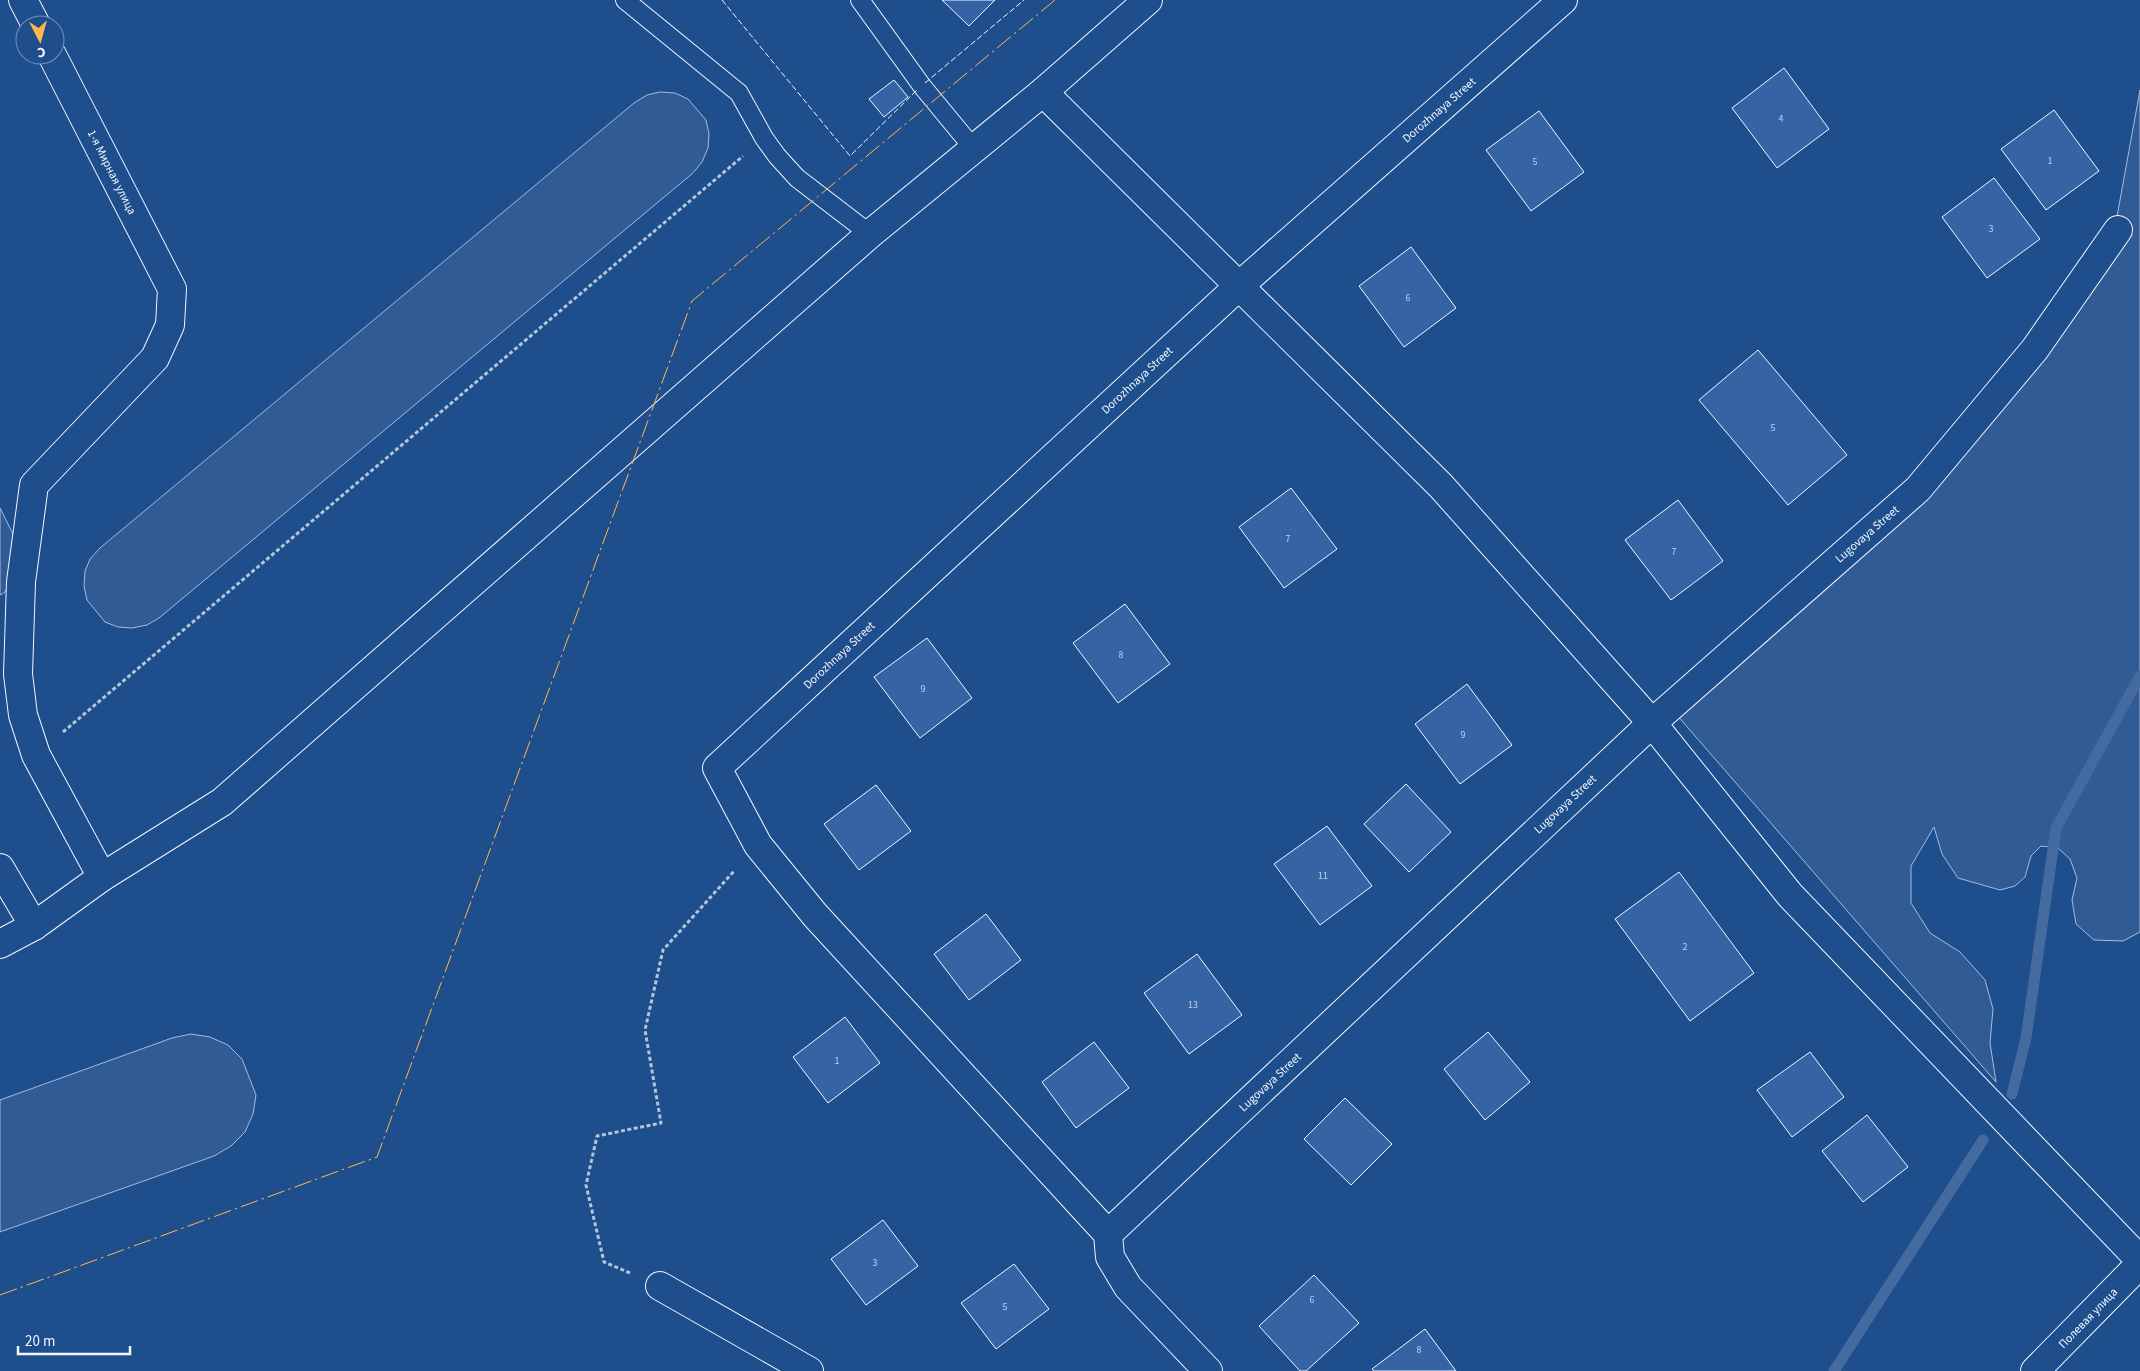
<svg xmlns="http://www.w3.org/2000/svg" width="2140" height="1371" viewBox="0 0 2140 1371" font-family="'Source Sans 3',sans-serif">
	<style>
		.built { fill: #305b95; stroke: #a8bbd7 }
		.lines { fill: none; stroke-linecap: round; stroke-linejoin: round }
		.stream { stroke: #446ba0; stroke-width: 11 }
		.building { fill: #3563a3; stroke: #f2f6ff }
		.lane-casing { stroke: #f2f6ff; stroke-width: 20 }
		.street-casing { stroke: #f2f6ff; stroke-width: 30 }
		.secondary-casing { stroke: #f2f6ff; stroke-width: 30 }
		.path { stroke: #b3c4dc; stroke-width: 3; stroke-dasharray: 4 2.5; stroke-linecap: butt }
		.lane { stroke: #1f4e8c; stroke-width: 18 }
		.street { stroke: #1f4e8c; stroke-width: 28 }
		.secondary { stroke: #1f4e8c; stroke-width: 28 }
		.fence { stroke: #f2f6ff; stroke-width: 1; stroke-dasharray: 6 2.5; stroke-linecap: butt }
		.power { stroke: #ffb74d; stroke-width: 1; stroke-dasharray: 18 4 2.5 4; stroke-linecap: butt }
		.labels { text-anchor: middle; stroke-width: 4; stroke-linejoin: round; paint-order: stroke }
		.number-label { font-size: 10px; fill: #c3d1e8 }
		.street-label { font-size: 12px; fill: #f2f6ff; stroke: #1f4e8c }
	</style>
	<rect width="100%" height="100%" fill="#1f4e8c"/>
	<path class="built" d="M2140,90v842l-17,9 -29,-1 -18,-16 -4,-24 5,-22 -7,-19 -12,-11 -17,-2 -10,10 -6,21 -10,9 -15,4 -42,-12 -16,-24 -8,-27 -23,39v37l19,30 30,19 25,28 8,29 -3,34 6,39 -327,-376 309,-280 138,-204z
		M660,92l15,1 13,6 18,21 3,14 -1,14 -6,14 -9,11 -534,445 -12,7 -15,3 -14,-1 -13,-5 -18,-22 -3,-14 1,-15 5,-12 10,-11 534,-445 13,-8z
		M0,508l13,26 5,15 -5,31 -9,13 -4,2z
		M191,1034l19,3 18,8 14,14 14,36 -3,19 -8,18 -14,14 -17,10 -214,76v-132l172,-62z"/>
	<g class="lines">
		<path class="stream" d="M2012,1094l14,-56 30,-210 84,-152
			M1834,1371l149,-231"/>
	</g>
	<path class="building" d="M942,0h53l-26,26z
		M1784,68l45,61 -52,39 -45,-60z
		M894,80l14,17 -24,20 -15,-18z
		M2054,110l45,61 -53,39 -45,-61z
		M1539,111l45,61 -53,39 -45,-61z
		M1994,178l46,61 -53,39 -45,-61z
		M1411,247l45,61 -52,39 -45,-61z
		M1758,350l89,105 -59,50 -89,-105z
		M1291,488l46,61 -53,39 -45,-61z
		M1678,500l45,61 -52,39 -46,-60z
		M1125,604l45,60 -52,39 -45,-60z
		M927,638l45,60 -52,40 -46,-61z
		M1467,684l45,61 -52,39 -45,-60z
		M1406,784l45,48 -42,40 -45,-48z
		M876,785l35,46 -52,39 -35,-46z
		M1327,826l45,60 -52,39 -46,-61z
		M1679,872l75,101 -64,48 -75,-102z
		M986,914l35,46 -52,40 -35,-46z
		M1197,954l45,61 -53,39 -45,-61z
		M845,1017l35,46 -52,40 -35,-46z
		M1488,1032l42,50 -45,38 -41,-51z
		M1094,1042l35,46 -53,40 -34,-46z
		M1810,1052l34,45 -52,40 -35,-47z
		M1345,1098l47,46 -41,41 -47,-46z
		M1867,1115l41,52 -45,35 -41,-51z
		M883,1220l35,46 -52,39 -35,-46z
		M1014,1264l35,45 -53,40 -35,-46z
		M1314,1275l45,48 -53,48h-6l-41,-45z
		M1425,1329l31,42h-82l-2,-2z"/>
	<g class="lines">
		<defs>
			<path id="lane" d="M625,0l114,93 25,45 13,18 20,22 73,56
				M860,0l62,86 52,63"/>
			<path id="street" d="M23,0l13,25
				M52,55l120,234 -2,36 -15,33 -121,127 -13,97 -3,92 5,41 13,40 66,122
				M1043,92l398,394 211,237 138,172 350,365
				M0,868l34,58
				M1108,1234l-293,-319 -57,-70 -41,-77 522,-482 324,-286
				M660,1286l149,85
				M1208,1371l-80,-84 -18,-30 -2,-23 544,-511 266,-234 117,-140 83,-119
				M2035,1371l105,-107"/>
			<path id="secondary" d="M0,944l34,-18 68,-49 120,-75 648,-568 173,-142 105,-92"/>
		</defs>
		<use href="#lane" class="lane-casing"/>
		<use href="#street" class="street-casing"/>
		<use href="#secondary" class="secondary-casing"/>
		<path class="path" d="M63,732l680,-576
			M630,1273l-26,-11 -18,-77 11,-49 64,-13 -16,-93 18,-80 72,-80"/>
		<use href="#lane" class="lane"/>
		<use href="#street" class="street"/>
		<use href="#secondary" class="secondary"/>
		<path class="fence" d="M722,0l128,156 67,-66
			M925,83l99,-83"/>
		<path class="power" d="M0,1295l377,-138 315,-856 363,-301"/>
	</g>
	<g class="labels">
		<g class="number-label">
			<text x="1781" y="122">4</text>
			<text x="2050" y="164">1</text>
			<text x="1535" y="165">5</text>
			<text x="1991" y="232">3</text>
			<text x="1408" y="301">6</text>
			<text x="1773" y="431">5</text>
			<text x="1288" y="542">7</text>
			<text x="1674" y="555">7</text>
			<text x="1121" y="658">8</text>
			<text x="923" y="692">9</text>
			<text x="1463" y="738">9</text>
			<text x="1323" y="879">11</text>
			<text x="1685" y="950">2</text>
			<text x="1193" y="1008">13</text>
			<text x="837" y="1064">1</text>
			<text x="875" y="1266">3</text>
			<text x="1312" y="1303">6</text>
			<text x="1005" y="1310">5</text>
			<text x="1419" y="1353">8</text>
		</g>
		<g class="street-label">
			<text transform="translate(1439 110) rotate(-41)" y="4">Dorozhnaya Street</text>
			<text transform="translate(112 172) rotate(63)" y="4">1-я Мирная улица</text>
			<text transform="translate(1137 380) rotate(-43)" y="4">Dorozhnaya Street</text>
			<text transform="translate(1867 534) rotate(-41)" y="4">Lugovaya Street</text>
			<text transform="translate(839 655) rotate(-43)" y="4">Dorozhnaya Street</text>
			<text transform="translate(1565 804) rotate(-43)" y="4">Lugovaya Street</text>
			<text transform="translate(1270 1082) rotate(-43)" y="4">Lugovaya Street</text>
			<text transform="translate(2088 1318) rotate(-46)" y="4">Полевая улица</text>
		</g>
	</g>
	<g transform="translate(40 40) rotate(174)"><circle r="24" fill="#1f4e8c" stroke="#7391ba"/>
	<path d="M0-4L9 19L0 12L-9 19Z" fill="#ffb74d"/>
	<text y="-8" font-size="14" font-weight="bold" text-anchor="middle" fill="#f2f6ff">С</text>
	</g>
	<path d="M18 1346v8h112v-8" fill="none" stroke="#f2f6ff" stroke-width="2.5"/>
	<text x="25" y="1346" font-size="15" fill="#f2f6ff" stroke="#1f4e8c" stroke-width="4" paint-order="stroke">20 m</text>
</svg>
